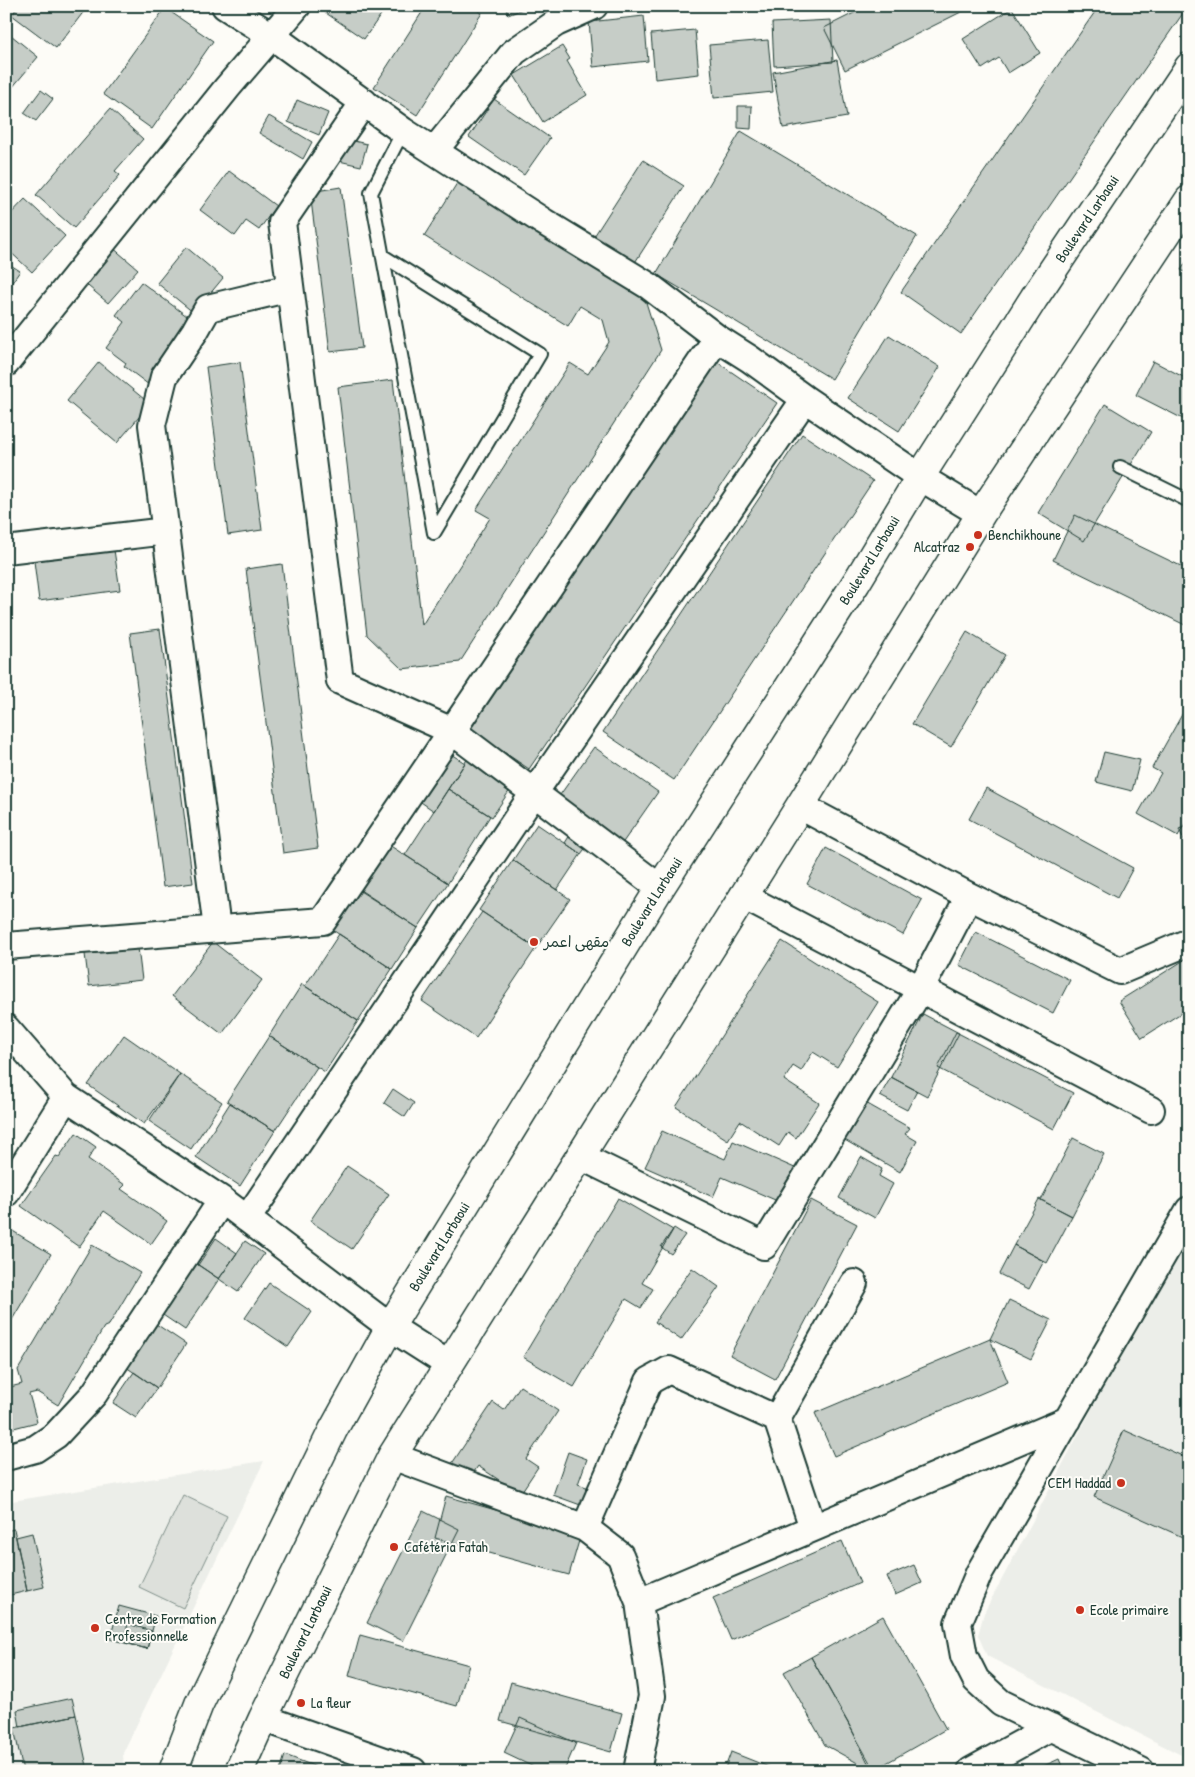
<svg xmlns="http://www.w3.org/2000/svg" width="1195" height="1777" viewBox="0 0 1195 1777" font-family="'Patrick Hand','Playpen Sans Arabic',sans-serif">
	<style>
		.built { fill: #eceee9 }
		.green { fill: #dde0db; stroke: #7e8e88 }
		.building { fill: #c6cdc7; stroke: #1f3d34 }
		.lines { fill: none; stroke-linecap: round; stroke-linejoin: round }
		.service-casing { stroke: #1f3d34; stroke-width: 16 }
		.minor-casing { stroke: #1f3d34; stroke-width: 30 }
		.secondary-casing { stroke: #1f3d34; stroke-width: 31 }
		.service { stroke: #fdfcf7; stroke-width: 12 }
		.minor { stroke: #fdfcf7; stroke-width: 26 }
		.secondary { stroke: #fdfcf7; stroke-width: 28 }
		.poi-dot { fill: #c8321e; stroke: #fdfcf7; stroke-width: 2 }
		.labels { text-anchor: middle; stroke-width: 4; stroke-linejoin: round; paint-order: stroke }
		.street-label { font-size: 15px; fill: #1f3d34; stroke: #fdfcf7 }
		.poi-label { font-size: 15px; fill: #1f3d34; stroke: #fdfcf7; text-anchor: start }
	</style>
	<rect width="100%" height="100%" fill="#fdfcf7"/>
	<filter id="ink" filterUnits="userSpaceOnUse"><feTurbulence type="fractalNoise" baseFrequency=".02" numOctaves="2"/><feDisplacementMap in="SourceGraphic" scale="10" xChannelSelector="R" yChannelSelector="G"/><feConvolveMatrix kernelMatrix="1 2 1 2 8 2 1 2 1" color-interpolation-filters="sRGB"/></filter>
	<g filter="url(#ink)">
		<path class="built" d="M1189,1232v527l-202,-103 -9,-21 6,-22 137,-259z
			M264,1461l-141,292 1,18h-118v-269z"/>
		<path class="green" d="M183,1495l44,21 -44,92 -44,-21z"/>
		<path class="building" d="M18,6h70l-32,42 -44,-33z
			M326,6h61l-23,33 -41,-28z
			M426,6h45l11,7 -65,102 -43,-28z
			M505,6h25l-22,9z
			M868,6h105l-128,64 -21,-42z
			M1099,6h89l-227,328 -60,-42z
			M165,8l48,33 -61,88 -49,-35z
			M1012,8l28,45 -32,20 -9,-15 -17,11 -19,-30z
			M644,16l4,45 -55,6 -4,-45z
			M831,20l2,42 -59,4 -2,-43z
			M695,30l4,44 -44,5 -4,-45z
			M6,31l32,26 -32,38z
			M768,40l5,52 -59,6 -5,-53z
			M562,46l8,13 -3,2 20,34 -44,27 -29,-47z
			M837,60l10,57 -64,11 -10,-56z
			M41,90l12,9 -17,22 -12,-8z
			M494,99l56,39 -26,37 -55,-38z
			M297,100l31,13 -9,22 -31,-13z
			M738,106h14l-1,23 -13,-1z
			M110,109l33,30 -28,32 5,4 -46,53 -38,-33z
			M269,116l43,26 -9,17 -44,-26z
			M741,131l176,105 -85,143 -176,-105z
			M345,139l22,5 -6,22 -22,-5z
			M643,160l41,26 -52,81 -41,-26z
			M229,171l47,35 -17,24 -13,-9 -11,15 -35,-26z
			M459,180l185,116 17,54 -201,312 -58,7 -35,-34 -29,-248 55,-7 29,245 68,-107 -14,-8 94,-147 18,11 21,-32 -6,-22 -23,-14 -12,20 -144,-90z
			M341,187l21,161 -32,4 -20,-160z
			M25,199l40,37 -33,36 -26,-24v-29z
			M112,247l26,22 -30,34 -26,-22z
			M186,247l37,31 -29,35 -37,-30z
			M1189,258v16l-8,-4z
			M6,262l14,9 -14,20z
			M141,282l54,40 -46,63 -25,-19 2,-3 -20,-15 19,-26 -9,-7z
			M889,335l51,32 -41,64 -51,-33z
			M1153,361l36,19v42l-53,-27z
			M99,362l51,42 -33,39 -50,-42z
			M240,362l22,168 -34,5 -22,-168z
			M717,362l60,41 -248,366 -61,-41z
			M1105,404l46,28 -67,109 -46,-28z
			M802,434l71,47 -199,299 -71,-48z
			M1075,515l114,55v57l-136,-67z
			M114,550l6,40 -81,11 -5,-40z
			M282,564l36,284 -35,5 -37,-284z
			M160,629l33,254 -30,4 -33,-254z
			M967,632l38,23 -54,92 -39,-23z
			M1189,702v114l-11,20 -40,-22 23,-41 -9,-5z
			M594,747l64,45 -39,56 -64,-46z
			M446,751l19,12 -31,48 -19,-13z
			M1104,752l36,8 -8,31 -36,-9z
			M468,758l44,29 -20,30 -44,-28z
			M986,788l147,80 -16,30 -148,-79z
			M448,789l42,27 -42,67 -43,-28z
			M537,824l44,30 -24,36 -44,-30z
			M1189,825v26l-10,-22z
			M570,835l17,11 -6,8 -16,-11z
			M389,845l59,38 -30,45 -58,-37z
			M826,848l96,52 -19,35 -96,-51z
			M513,860l57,39 -34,49 -57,-38z
			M357,888l61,40 -26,41 -61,-40z
			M482,912l54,36 -60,90 -54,-37z
			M976,932l94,48 -17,33 -94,-48z
			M339,934l53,35 -34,52 -53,-35z
			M137,940l5,40 -53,6 -5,-40z
			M782,941l96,61 -41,65 -24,-15 -12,19 -8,-5 -9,14 35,23 -23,35 -8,-6 -9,14 -39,-25 -12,19 -52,-33z
			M213,942l49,38 -40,54 -50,-38z
			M1189,957v51l-47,30 -23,-37z
			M302,984l56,37 -33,51 -56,-36z
			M923,1014l36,19 -32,63 -36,-19z
			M956,1032l117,61 -19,36 -116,-61z
			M124,1035l56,39 -36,50 -56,-39z
			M269,1036l48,31 -42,64 -48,-30z
			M180,1074l42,28 -31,47 -42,-28z
			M891,1077l26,14 -10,19 -27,-14z
			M393,1089l21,14 -9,14 -21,-14z
			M864,1102l46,26 -5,6 12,7 -17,31 -57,-33z
			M230,1103l45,28 -35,55 -44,-29z
			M662,1131l63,28 8,-18 64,28 -15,34 -60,-26 -9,20 -68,-30z
			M76,1133l20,14 -8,12 37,26 -4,4 46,32 -16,23 -47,-33 -25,36 -58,-41 35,-50 3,1z
			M1073,1138l31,16 -32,62 -31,-16z
			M861,1157l21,12 -3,7 14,8 -18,34 -36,-20z
			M347,1166l42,28 -37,55 -42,-28z
			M618,1198l55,32 -31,53 11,6 -12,19 -15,-9 -52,88 -51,-30z
			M1039,1199l33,17 -25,47 -33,-18z
			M811,1200l46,24 -82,155 -45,-24z
			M6,1227l45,27 -45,76z
			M674,1228l11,7 -14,19 -10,-7z
			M216,1238l21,15 -18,26 -21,-14z
			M245,1241l19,13 -26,38 -19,-13z
			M92,1245l48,28 -31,52 -5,2 -46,78 -21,-13 -8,2 8,28 -31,8v-42l16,-4 -4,-14z
			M1014,1245l30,16 -15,28 -30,-15z
			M194,1262l25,17 -34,51 -25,-17z
			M692,1268l27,19 -38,53 -26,-18z
			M269,1283l43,29 -24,35 -43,-29z
			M1009,1300l42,20 -20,39 -41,-20z
			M156,1324l30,20 -29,44 -31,-21z
			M990,1339l18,43 -174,74 -19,-43z
			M134,1372l23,16 -21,30 -23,-15z
			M520,1386l38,25 -32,48 12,8 -18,27 -42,-28 -10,15 -19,-13 44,-66 11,8z
			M1124,1430l65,29v81l-95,-43z
			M568,1452l19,7 -9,25 14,5 -6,18 -33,-12z
			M446,1496l135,38 -12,41 -134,-37z
			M423,1511l36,18 -56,112 -36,-18z
			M14,1529l13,62 -21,5v-65z
			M32,1533l12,54 -17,4 -11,-54z
			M842,1541l18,42 -129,57 -18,-42z
			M914,1565l8,18 -27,12 -8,-19z
			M119,1606l37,10 -9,33 -37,-10z
			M883,1616l63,113 -72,41 -63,-113z
			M128,1624l24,7 -5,18 -24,-7z
			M360,1635l109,30 -12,41 -108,-30z
			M811,1657l41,73 20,41 -47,-26 -41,-73z
			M511,1682l111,31 -11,39 -111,-31z
			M72,1698l4,17 -56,12 -3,-17z
			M76,1715l12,56h-65l-9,-43z
			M520,1718l56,25 -12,28h-22l-38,-18z
			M731,1752l48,19h-55z
			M285,1755l42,16h-47z
			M8,1758l3,13h-5v-12z
			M1059,1759l5,12h-31z"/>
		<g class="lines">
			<defs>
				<path id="service" d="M383,256l157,98 -106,179 -63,-340 32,-62
					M1120,467l69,34"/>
				<path id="minor" d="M225,6l47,30 131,95 141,91 105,64 68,52 33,21 55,40 115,78 61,37
					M434,151l80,-99 42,-29 38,-17
					M6,363l221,-275 70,-82
					M6,550l160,-19
					M800,806l169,90 151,75 69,-29
					M660,888l-208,-157 265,-393
					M743,896l408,214
					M217,929l-65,-504 12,-48 31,-46 13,-23 82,-20
					M6,946l317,-25 129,-190 -112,-50 -58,-459 82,-120
					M6,1028l60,69 156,103 168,127 58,37
					M580,1156l184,90 156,-256 49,-94
					M6,1193l60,-96
					M247,1219l287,-426 271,-394
					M392,1456l193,72 35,27 19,47 13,94 -15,75
					M6,1457l29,-8 21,-14 38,-41 128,-194
					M585,1528l64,-147 20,-11 108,49
					M813,1528l-36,-109 77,-136
					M639,1602l429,-182
					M263,1718l150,53
					M971,1771l80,-44
					M1141,1771l-140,-68 -25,-23 -12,-24 -6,-33 21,-50 210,-363"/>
				<g id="secondary">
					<path id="s1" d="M173,1771l26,-67 134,-274 57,-103 268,-436 198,-308 64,-106 114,-179 155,-231"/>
					<path id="s2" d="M239,1771l24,-53 129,-262 408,-650 181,-292 208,-314"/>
				</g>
			</defs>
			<use href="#service" class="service-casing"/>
			<use href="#minor" class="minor-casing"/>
			<use href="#secondary" class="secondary-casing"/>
			<use href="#service" class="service"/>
			<use href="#minor" class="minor"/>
			<use href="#secondary" class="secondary"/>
		</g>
	</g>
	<g class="poi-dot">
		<circle cx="978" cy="535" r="5"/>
		<circle cx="970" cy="547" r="5"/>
		<circle cx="534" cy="942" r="5"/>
		<circle cx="1121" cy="1483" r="5"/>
		<circle cx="394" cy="1547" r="5"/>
		<circle cx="1080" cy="1610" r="5"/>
		<circle cx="95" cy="1628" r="5"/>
		<circle cx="301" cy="1703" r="5"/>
	</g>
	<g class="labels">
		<g class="street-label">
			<text dy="5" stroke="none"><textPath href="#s1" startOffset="1804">Boulevard Larbaoui</textPath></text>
			<text dy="5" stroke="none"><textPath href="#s1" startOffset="1399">Boulevard Larbaoui</textPath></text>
			<text dy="5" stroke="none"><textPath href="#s1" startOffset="994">Boulevard Larbaoui</textPath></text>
			<text dy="5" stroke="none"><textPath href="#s1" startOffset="589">Boulevard Larbaoui</textPath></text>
			<text dy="5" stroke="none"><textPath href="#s2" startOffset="154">Boulevard Larbaoui</textPath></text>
		</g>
		<g class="poi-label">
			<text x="988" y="540">Benchikhoune</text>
			<text x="960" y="552" text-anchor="end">Alcatraz</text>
			<text x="544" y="947">مقهى اعمر</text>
			<text x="1111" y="1488" text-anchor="end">CEM Haddad</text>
			<text x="404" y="1552">Cafétéria Fatah</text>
			<text x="1090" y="1615">Ecole primaire</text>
			<text x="105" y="1624">Centre de Formation<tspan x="105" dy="17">Professionnelle</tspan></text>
			<text x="311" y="1708">La fleur</text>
		</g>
	</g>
	<rect width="1195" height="1777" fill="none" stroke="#fdfcf7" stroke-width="25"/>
	<rect x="12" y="12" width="1170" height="1752" fill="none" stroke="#1f3d34" stroke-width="2" filter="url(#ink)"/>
</svg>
